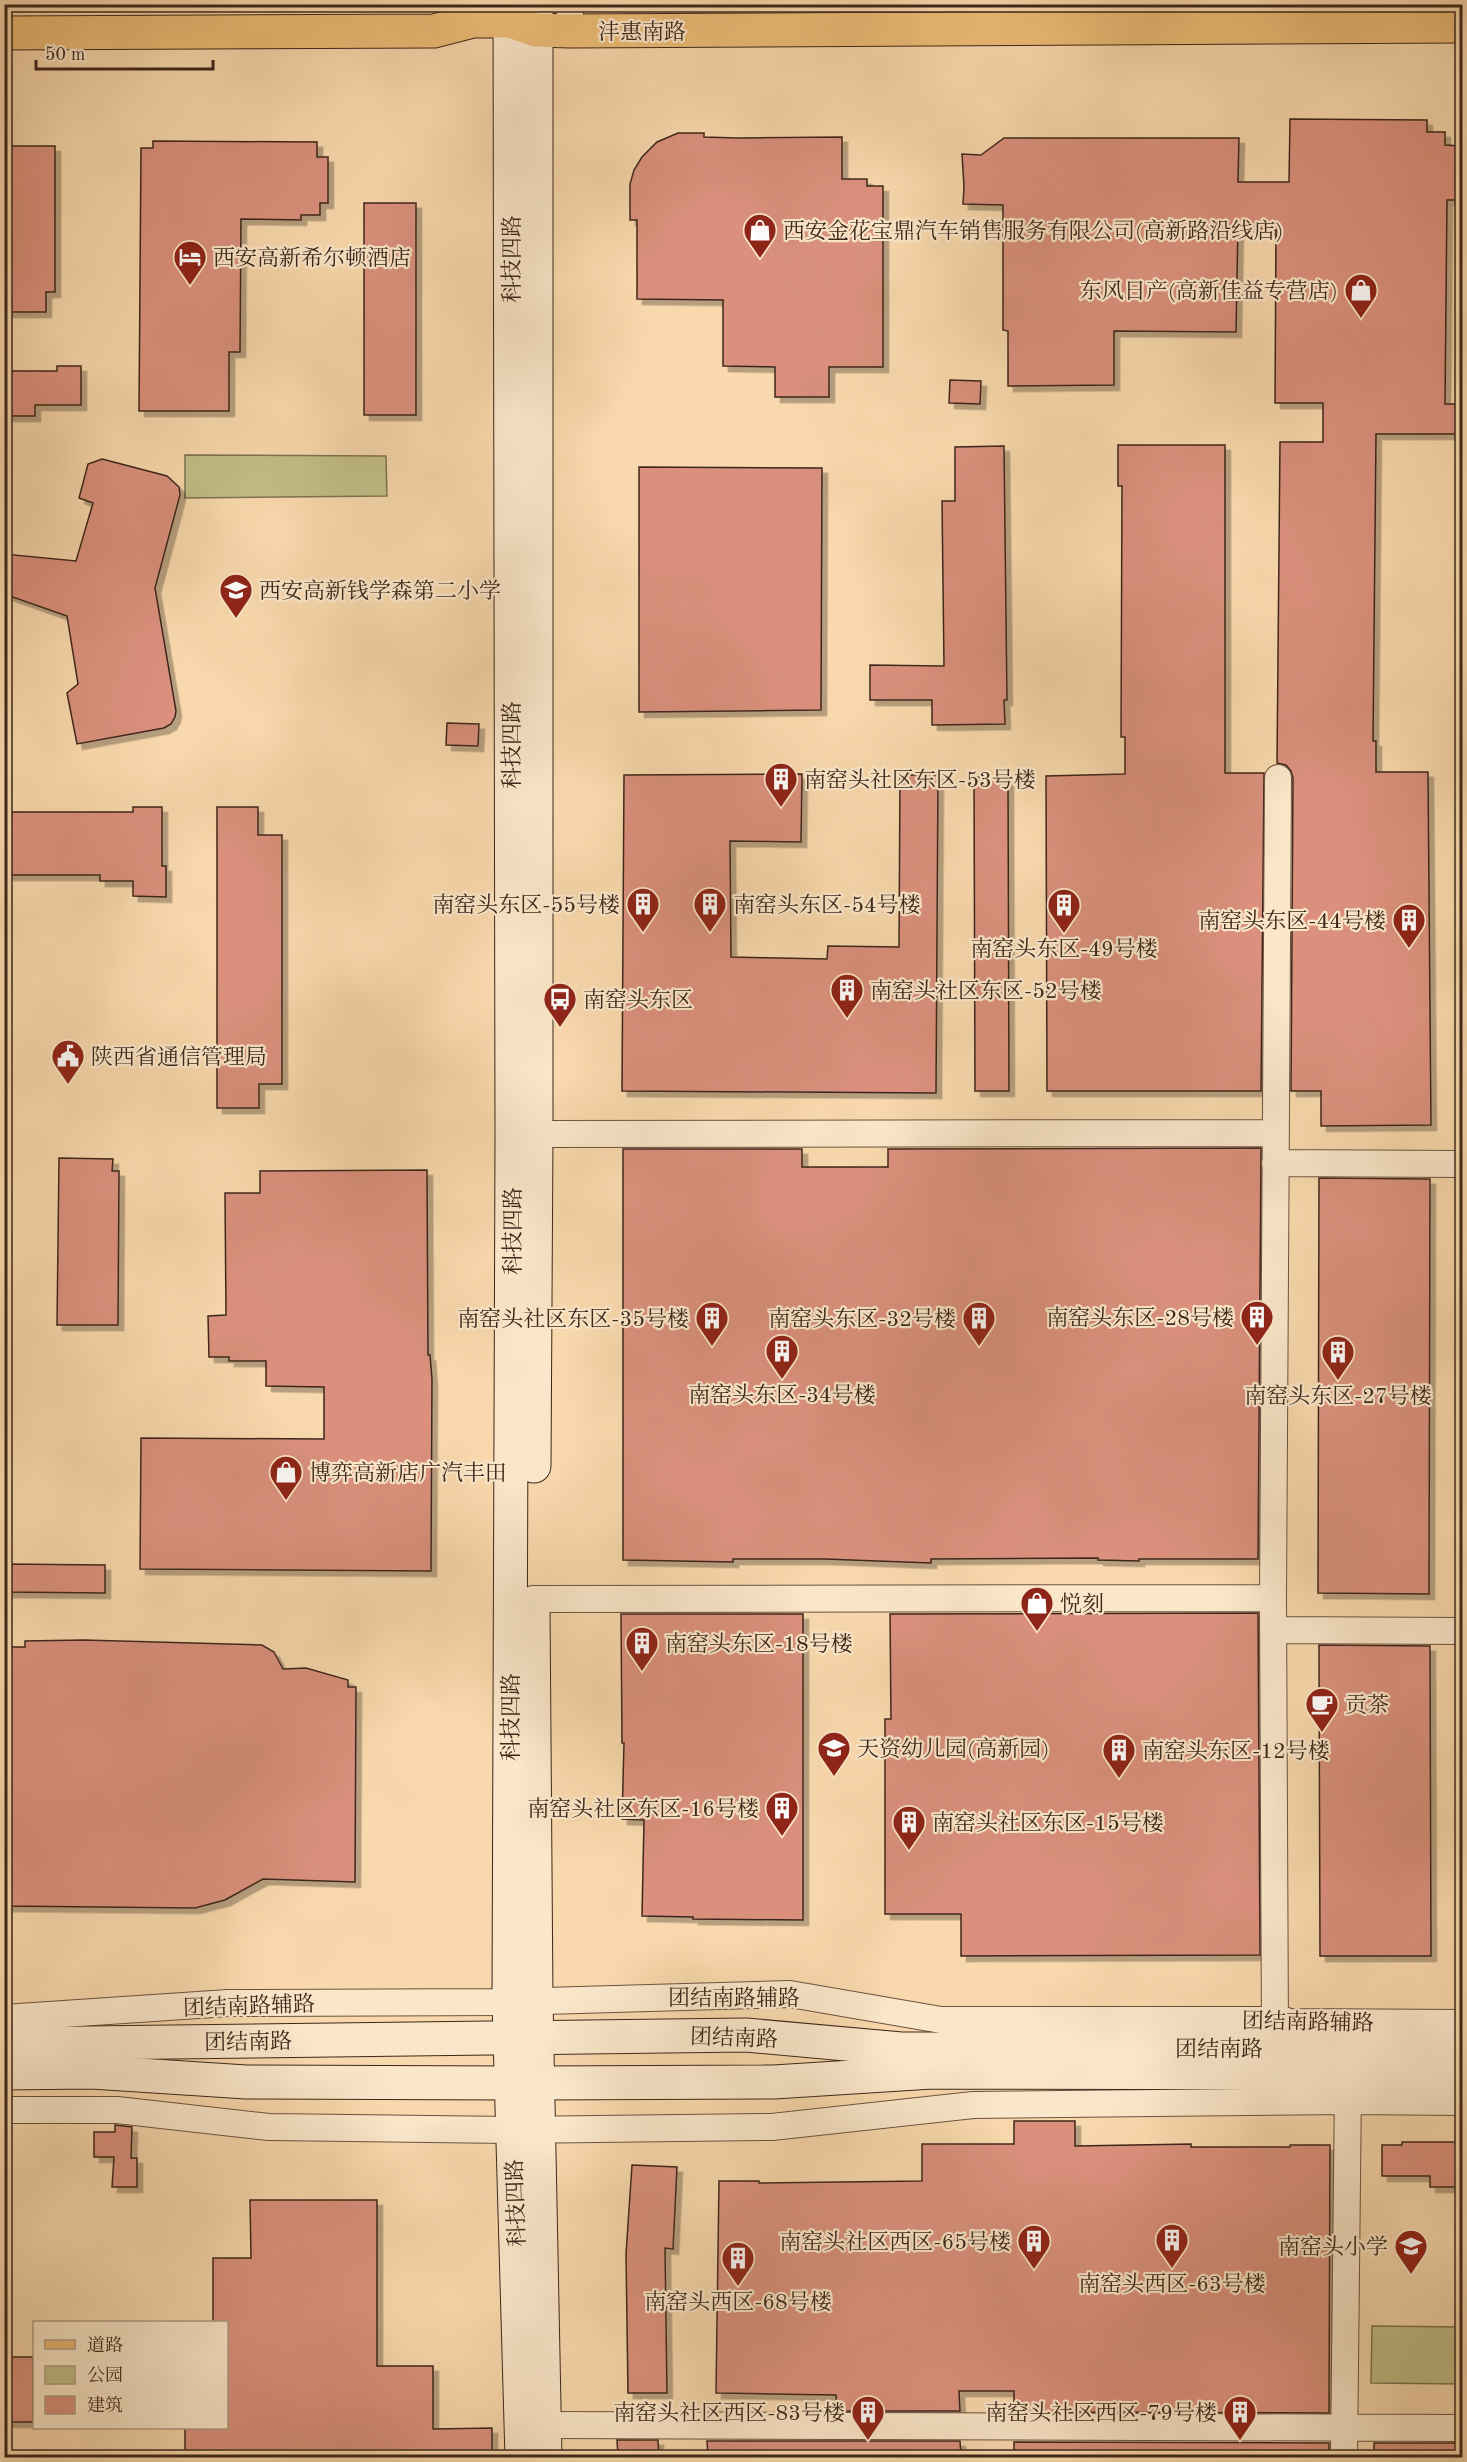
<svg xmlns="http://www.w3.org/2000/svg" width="1467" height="2462" viewBox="0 0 1467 2462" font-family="'Old Standard TT','Noto Serif SC',serif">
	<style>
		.green { fill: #c1be87; stroke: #7f7251; stroke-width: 1.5 }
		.building { fill: #da907d; stroke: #3d271b; stroke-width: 1.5; filter: url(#shadow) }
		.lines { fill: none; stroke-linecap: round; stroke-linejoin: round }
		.street-casing { stroke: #6c533f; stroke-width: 28 }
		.secondary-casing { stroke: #3d271b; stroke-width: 35 }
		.primary-casing { stroke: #3d271b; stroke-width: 35 }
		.street { stroke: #fae6c9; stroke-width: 26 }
		.secondary { stroke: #fae6c9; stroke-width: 33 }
		.primary { stroke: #ecbc76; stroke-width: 33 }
		.labels { text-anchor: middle; stroke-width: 4.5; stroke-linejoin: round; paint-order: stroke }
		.street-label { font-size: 22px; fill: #3d271b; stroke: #fae6c9 }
		.poi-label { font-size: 22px; fill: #3d271b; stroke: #fae6c9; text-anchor: start }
	</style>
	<defs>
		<filter id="shadow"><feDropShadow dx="5.5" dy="5.5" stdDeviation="0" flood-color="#0004"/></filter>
	</defs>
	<rect width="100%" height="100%" fill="#f8d8ac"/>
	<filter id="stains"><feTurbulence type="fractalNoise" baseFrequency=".00333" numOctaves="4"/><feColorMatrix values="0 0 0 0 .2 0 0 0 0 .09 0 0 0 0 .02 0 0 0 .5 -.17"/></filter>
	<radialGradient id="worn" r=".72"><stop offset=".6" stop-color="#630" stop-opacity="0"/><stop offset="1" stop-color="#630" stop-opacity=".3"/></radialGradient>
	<path class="green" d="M185,455l201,1 1,40 -202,2z
		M1372,2326l90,1v57l-91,-1z"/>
	<path class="building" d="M1290,119l137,1v12h18v13l17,1v54h-15l-2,204h17v30h-86l-3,307h3v31h52l3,353 -110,1v-35h-30l2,-313 -2,-7 -5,-6 -9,-2 3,-321h43v-39h-48l1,-173 -38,-3 -2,105 -122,-1v54l-106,1v-55l-5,-1v-125l-40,-1 1,-17 -2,-33 19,1 23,-17h235l-1,44h51z
		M678,133h26v4l34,1 104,-1v42h25v7h16v181h-54v30h-54v-30l-52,-1v-66l-86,-1v-79h-7v-36l4,-14 8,-13 15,-15z
		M153,141l164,1v15h11v46h-8v12h-19v5l-60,-1 -1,133h-11v59h-90l2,-263h12z
		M4,146h51v146h-9v20h-42z
		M364,203h52v212h-52z
		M57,366h24v39h-46v11h-31v-45h53z
		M950,380l31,1 -1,23 -31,-1z
		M1118,445h107v328h39l-3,318h-214l-1,-315 79,-2v-37h-4l1,-251h-4z
		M1004,446l3,254h-3l1,24 -73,1v-25h-62v-35l74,1 -2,-165h13v-54z
		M102,459l65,17 12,11 1,8 -25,93 21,123 -1,6 -4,7 -7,4 -87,16 -10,-51 11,-9 -11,-68 -63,-22v-40l72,7 17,-58 -14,-5 9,-34z
		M639,467l183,1 -1,242 -182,2z
		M447,723l32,1 -1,22 -32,-1z
		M802,774l-1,68 -71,-1 1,116 96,2 1,-13 71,1 1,-172h38l-2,318 -314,-2 2,-316z
		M974,777h34l1,314h-34z
		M133,807h29v59h4v31l-33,-1v-15h-33v-6h-96v-63h129z
		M217,807h41v28h24v249h-23v24h-42z
		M1261,1148l-3,411h-119v2l-41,-1v-2l-167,1v4l-107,-4h-91v3l-110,-2v-411h179v18h86v-18z
		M59,1158l54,1 -1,12h7l-1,154h-61z
		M427,1170l1,185h2l2,24 -1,192 -291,-2 1,-131 183,1v-52l-58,-1v-25h-37v-4h-20l-1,-41 18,-1 -1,-122h35v-22z
		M1319,1178l111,1 -1,415 -111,-1z
		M4,1564l101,1v28l-101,-1z
		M1258,1613l2,342 -299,1v-42h-76v-195h6l-1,-105z
		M621,1614h182v306l-110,-1v-2l-51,-1 2,-96 -22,-1 2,-76h-2z
		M83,1640l179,5 12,7 9,17 23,-1 42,12v7h8l-1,195 -92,-3 -38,21 -30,8 -191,-2v-259h21v-6z
		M1319,1645l111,1 1,310h-111z
		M1014,2121h61v25l116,-2v3h99v-2h40l-1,268 -315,-1v-21h-55l1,20h-123l-1,-16 -120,-2 3,-212h40v2l163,-2v-37h92z
		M115,2125l17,2 -1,31h6v29h-25l2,-30h-20v-25h21z
		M1402,2142h60v45h-32v-11h-48v-31h20z
		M632,2165l45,2 -4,82 -8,-1 2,145h-39l-2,-139z
		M250,2200h127v166h56v63l59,-1v29h-307v-30h41v-105h-13v-64h38z
		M4,2357h29v65h-29z
		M617,2440h41l1,17h-41z
		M707,2441h253l1,16h-253z
		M1014,2442l315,1v14h-315z
		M1374,2443h88v14h-88z"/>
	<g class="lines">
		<defs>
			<path id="street" d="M570,4v27
				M536,1134l739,-1
				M1275,1163l187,1
				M533,1599l740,-1
				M1274,1630l188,1
				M4,2018l224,-15 281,-1 281,-8 151,26h343l5,2 173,1
				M1275,2036l-2,-438 5,-820
				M4,2110h113l152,17 244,3 259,-3 201,-22 375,-4 114,1
				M544,2425l918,3
				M1344,2458l4,-372"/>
			<path id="secondary" d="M510,4l2,1135 -3,863 13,456
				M534,1466l2,-332v-1130
				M533,1607l3,393 9,458
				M4,2044l742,-9 155,14h561
				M4,2073l88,-1 154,10 292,1 236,-1 158,-10 530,1"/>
			<path id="primary" d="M4,33l430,-2 39,-10h37l26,9 34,1 892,-5"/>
		</defs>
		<use href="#street" class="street-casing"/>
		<use href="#secondary" class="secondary-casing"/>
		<use href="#primary" class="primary-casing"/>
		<use href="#street" class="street"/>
		<use href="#secondary" class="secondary"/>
		<use href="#primary" class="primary"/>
	</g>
	<defs>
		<symbol id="shop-pin" viewBox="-11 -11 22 30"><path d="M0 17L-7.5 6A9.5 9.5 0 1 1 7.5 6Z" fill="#8f2418" stroke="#fae6c9"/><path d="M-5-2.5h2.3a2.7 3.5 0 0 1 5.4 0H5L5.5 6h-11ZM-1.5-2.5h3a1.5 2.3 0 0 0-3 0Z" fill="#fff"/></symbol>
		<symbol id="hotel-pin" viewBox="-11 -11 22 30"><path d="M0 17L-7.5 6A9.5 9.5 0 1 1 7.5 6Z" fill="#8f2418" stroke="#fae6c9"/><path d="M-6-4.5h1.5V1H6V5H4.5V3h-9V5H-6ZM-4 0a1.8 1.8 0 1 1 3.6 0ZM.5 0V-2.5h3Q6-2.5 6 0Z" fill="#fff"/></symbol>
		<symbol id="school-pin" viewBox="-11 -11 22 30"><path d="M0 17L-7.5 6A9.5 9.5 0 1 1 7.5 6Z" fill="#8f2418" stroke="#fae6c9"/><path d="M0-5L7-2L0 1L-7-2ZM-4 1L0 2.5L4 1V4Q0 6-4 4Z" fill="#fff"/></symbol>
		<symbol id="building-pin" viewBox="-11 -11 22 30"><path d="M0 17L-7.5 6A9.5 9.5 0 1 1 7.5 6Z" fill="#8f2418" stroke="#fae6c9"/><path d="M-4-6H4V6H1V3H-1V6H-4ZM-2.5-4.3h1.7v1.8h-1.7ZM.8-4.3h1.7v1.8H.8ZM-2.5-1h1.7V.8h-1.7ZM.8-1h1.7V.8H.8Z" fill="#fff"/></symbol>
		<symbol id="bus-pin" viewBox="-11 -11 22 30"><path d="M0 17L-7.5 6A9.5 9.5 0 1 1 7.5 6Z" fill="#8f2418" stroke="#fae6c9"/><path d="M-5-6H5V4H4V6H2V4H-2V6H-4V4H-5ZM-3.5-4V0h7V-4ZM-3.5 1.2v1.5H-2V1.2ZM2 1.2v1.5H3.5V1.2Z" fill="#fff"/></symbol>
		<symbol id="civic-pin" viewBox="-11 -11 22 30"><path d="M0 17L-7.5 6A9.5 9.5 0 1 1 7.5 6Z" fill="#8f2418" stroke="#fae6c9"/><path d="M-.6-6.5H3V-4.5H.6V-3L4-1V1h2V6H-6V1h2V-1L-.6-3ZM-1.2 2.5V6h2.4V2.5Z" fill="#fff"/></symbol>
		<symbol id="cafe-pin" viewBox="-11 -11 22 30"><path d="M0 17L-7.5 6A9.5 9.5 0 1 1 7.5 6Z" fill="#8f2418" stroke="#fae6c9"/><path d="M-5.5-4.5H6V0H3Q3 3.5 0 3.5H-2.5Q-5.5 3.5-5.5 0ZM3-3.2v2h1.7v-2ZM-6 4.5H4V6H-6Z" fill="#fff"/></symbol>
	</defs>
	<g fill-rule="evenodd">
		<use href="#shop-pin" x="741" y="211" width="38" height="52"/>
		<use href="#hotel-pin" x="171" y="238" width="38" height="52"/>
		<use href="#shop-pin" x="1342" y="271" width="38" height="52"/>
		<use href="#school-pin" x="217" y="571" width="38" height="52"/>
		<use href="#building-pin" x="762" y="760" width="38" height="52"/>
		<use href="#building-pin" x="624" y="885" width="38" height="52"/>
		<use href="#building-pin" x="691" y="885" width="38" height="52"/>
		<use href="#building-pin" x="1045" y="886" width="38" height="52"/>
		<use href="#building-pin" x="1390" y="901" width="38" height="52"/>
		<use href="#building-pin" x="828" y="971" width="38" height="52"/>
		<use href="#bus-pin" x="541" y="980" width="38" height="52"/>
		<use href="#civic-pin" x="49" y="1037" width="38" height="52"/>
		<use href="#building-pin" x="1238" y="1298" width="38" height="52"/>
		<use href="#building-pin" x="693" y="1299" width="38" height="52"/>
		<use href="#building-pin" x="960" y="1299" width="38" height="52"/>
		<use href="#building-pin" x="763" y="1332" width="38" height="52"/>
		<use href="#building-pin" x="1319" y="1333" width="38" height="52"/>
		<use href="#shop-pin" x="267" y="1453" width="38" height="52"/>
		<use href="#shop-pin" x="1018" y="1584" width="38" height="52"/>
		<use href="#building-pin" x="623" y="1624" width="38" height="52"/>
		<use href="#cafe-pin" x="1303" y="1685" width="38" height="52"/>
		<use href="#school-pin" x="815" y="1729" width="38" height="52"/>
		<use href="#building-pin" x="1100" y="1731" width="38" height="52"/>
		<use href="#building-pin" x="763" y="1789" width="38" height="52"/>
		<use href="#building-pin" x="890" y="1803" width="38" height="52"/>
		<use href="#building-pin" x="1153" y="2221" width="38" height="52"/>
		<use href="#building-pin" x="1015" y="2222" width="38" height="52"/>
		<use href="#school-pin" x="1392" y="2227" width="38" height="52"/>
		<use href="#building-pin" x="719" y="2239" width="38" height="52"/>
		<use href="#building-pin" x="849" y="2393" width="38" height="52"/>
		<use href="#building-pin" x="1221" y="2393" width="38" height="52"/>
	</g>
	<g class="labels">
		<g class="street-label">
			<text x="642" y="39">沣惠南路</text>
			<text transform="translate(511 259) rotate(-90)" y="8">科技四路</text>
			<text transform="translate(511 745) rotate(-90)" y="8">科技四路</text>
			<text transform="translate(512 1231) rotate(-90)" y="8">科技四路</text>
			<text transform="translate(510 1717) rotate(-90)" y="8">科技四路</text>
			<text x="734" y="2005">团结南路辅路</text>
			<text transform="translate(249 2005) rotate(-2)" y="8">团结南路辅路</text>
			<text transform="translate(1308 2021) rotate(1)" y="8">团结南路辅路</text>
			<text transform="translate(734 2037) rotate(2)" y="8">团结南路</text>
			<text transform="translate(248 2041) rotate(-1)" y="8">团结南路</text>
			<text x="1219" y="2056">团结南路</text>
			<text transform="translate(515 2203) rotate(-92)" y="8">科技四路</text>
		</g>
		<g class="poi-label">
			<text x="783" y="238">西安金花宝鼎汽车销售服务有限公司(高新路沿线店)</text>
			<text x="213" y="265">西安高新希尔顿酒店</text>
			<text x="1338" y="298" text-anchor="end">东风日产(高新佳益专营店)</text>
			<text x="259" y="598">西安高新钱学森第二小学</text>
			<text x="804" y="787">南窑头社区东区-53号楼</text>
			<text x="620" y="912" text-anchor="end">南窑头东区-55号楼</text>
			<text x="733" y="912">南窑头东区-54号楼</text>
			<text x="1386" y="928" text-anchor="end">南窑头东区-44号楼</text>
			<text x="1064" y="956" text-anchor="middle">南窑头东区-49号楼</text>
			<text x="870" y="998">南窑头社区东区-52号楼</text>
			<text x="583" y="1007">南窑头东区</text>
			<text x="91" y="1064">陕西省通信管理局</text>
			<text x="1234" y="1325" text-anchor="end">南窑头东区-28号楼</text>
			<text x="689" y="1326" text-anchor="end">南窑头社区东区-35号楼</text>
			<text x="956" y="1326" text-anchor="end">南窑头东区-32号楼</text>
			<text x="782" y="1402" text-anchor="middle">南窑头东区-34号楼</text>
			<text x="1338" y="1403" text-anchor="middle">南窑头东区-27号楼</text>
			<text x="309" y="1480">博弈高新店广汽丰田</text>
			<text x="1060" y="1611">悦刻</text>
			<text x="665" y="1651">南窑头东区-18号楼</text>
			<text x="1345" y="1712">贡茶</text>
			<text x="857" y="1756">天资幼儿园(高新园)</text>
			<text x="1142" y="1758">南窑头东区-12号楼</text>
			<text x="759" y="1816" text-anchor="end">南窑头社区东区-16号楼</text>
			<text x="932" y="1830">南窑头社区东区-15号楼</text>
			<text x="1011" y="2249" text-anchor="end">南窑头社区西区-65号楼</text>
			<text x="1388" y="2254" text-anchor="end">南窑头小学</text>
			<text x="1172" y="2291" text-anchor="middle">南窑头西区-63号楼</text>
			<text x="738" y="2309" text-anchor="middle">南窑头西区-68号楼</text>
			<text x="845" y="2420" text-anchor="end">南窑头社区西区-83号楼</text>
			<text x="1217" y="2420" text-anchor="end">南窑头社区西区-79号楼</text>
		</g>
	</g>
	<rect width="1467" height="2462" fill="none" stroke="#f8d8ac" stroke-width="24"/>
	<rect x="6" y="6" width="1455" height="2450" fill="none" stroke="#3d271b" stroke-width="3"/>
	<rect x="12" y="12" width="1443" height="2438" fill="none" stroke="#3d271b" stroke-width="1.5"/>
	<rect x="33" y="2321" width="195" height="108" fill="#fae6c9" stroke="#ae9a83" stroke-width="1.5"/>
	<rect x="45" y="2340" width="30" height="9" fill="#ecbc76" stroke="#ae9a83" stroke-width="1.5"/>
	<text x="87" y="2351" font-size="18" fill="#3d271b">道路</text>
	<rect x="45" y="2366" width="30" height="18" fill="#c1be87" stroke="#ae9a83" stroke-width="1.5"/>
	<text x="87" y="2381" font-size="18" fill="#3d271b">公园</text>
	<rect x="45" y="2396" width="30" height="18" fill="#da907d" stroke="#ae9a83" stroke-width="1.5"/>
	<text x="87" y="2411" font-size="18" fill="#3d271b">建筑</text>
	<path d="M36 60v9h177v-9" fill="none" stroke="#3d271b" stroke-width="3"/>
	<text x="45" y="60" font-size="18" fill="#3d271b" stroke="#fae6c9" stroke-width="4.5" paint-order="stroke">50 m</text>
	<rect width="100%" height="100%" filter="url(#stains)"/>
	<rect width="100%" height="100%" fill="url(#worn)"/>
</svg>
